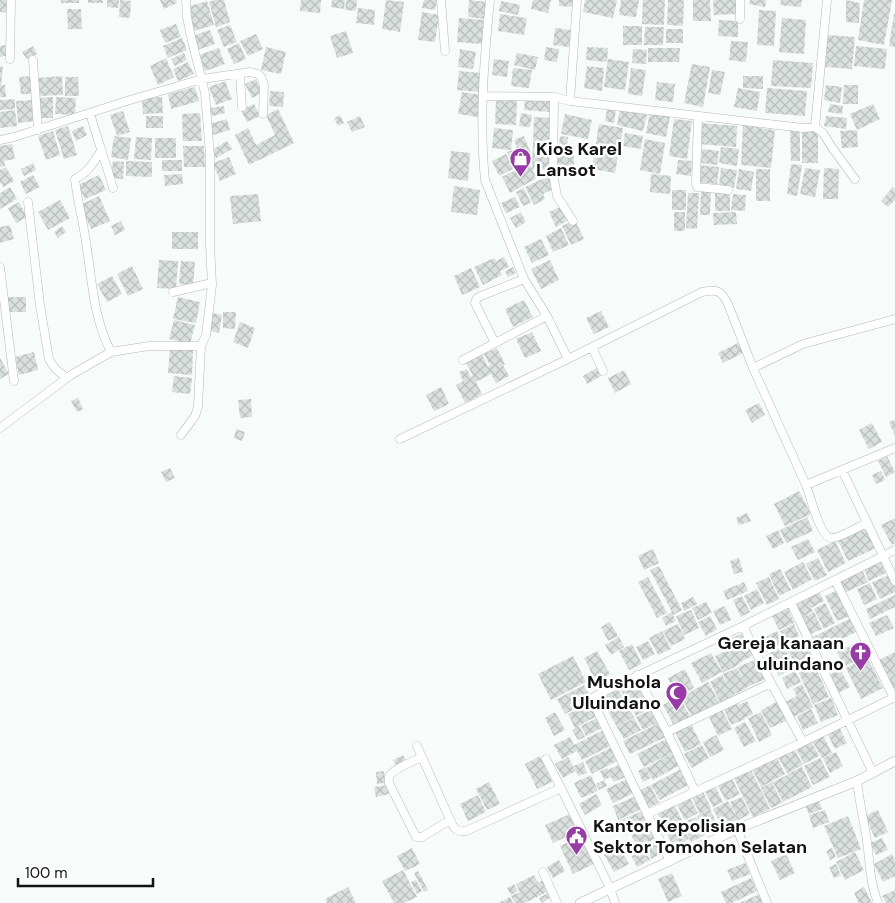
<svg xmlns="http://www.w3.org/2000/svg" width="895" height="903" viewBox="0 0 895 903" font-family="'DM Sans',sans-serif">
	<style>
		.building { fill: url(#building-cross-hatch) }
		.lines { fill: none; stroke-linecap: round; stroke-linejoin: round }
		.minor-casing { stroke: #b4b9b7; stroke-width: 9 }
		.tertiary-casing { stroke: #b4b9b7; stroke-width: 10 }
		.minor { stroke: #fff; stroke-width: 8 }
		.tertiary { stroke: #fff; stroke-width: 9 }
		.labels { text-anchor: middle; stroke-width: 5; stroke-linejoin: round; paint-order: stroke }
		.poi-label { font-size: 18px; font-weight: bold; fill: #121413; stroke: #fff; text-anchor: start }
	</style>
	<defs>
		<pattern id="building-cross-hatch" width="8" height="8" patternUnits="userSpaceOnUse" patternTransform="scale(1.25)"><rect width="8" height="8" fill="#dae0de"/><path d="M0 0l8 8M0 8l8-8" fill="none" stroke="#babfbe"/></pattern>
	</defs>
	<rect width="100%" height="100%" fill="#f7fcfa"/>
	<path class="building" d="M0,0h7l-1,13 -6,-1z
		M61,0h18v3h-18z
		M88,0h15v3h-15z
		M107,0h12l-1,8 -11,-1z
		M120,0l11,1 -1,17 -11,-1z
		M160,0h15l2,3 -13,6z
		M214,0h10l6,22 -14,5 -7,-25z
		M301,0h20l-1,13 -20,-2z
		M332,0h13l-1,9 -13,-2z
		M346,0h11l-1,11 -11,-1z
		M386,0l18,2 -4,30 -18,-3z
		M424,0h13l-2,10 -13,-2z
		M469,0l18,2 -1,17 -18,-2z
		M533,0h18l-3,13 -17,-4z
		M559,0h15v7l-15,-1z
		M585,0h32l-4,18 -30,-6z
		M621,0h18l-3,17 -17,-2z
		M643,0h22l-1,25 -22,-1z
		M668,0h16l-1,26 -16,-1z
		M693,0h17l1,21h-18z
		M713,0h23l1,14 -23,1z
		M750,0h16l-1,7 -16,-3z
		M781,0h21l-1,7 -21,-2z
		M846,0l14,3 -1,20 -13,-1z
		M864,0h28l-8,45 -26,-5z
		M207,1l7,24 -20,6 -7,-24z
		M501,1l19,4 -2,10 -19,-4z
		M358,8l17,2 -1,15 -18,-2z
		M67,9h14l1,20h-14z
		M759,10l17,1 -2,35 -17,-1z
		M422,12l17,3 -4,27 -17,-2z
		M500,14l27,4 -3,17 -26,-4z
		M894,14h1v33l-6,-1z
		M459,18l25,2 -2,24 -25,-2z
		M782,18l24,2 -2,34 -25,-2z
		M719,20l19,1v16l-20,-1z
		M176,24l5,13 -16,6 -5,-13z
		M230,25l7,17 -13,5 -7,-17z
		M623,26h19v19h-19z
		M645,27h19l-1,18h-19z
		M555,28l16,2 -2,17 -16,-2z
		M666,29h17v14h-17z
		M210,30l5,14 -18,6 -5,-14z
		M346,31l7,22 -16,5 -7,-22z
		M256,34l7,15 -15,7 -8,-15z
		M828,35l27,2 -3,32 -27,-2z
		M182,38l5,12 -19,8 -5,-12z
		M731,41l17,1 -2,20 -17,-2z
		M239,43l7,16 -12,5 -7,-15z
		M5,45l3,10 -8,2v-11z
		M33,46l4,8 -10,5 -5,-7z
		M856,46l31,3 -2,20 -31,-3z
		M266,47l20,5 -5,22 -20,-4z
		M546,47l13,2 -2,13 -13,-2z
		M587,47l21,1 -1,14 -21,-2z
		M219,48l6,16 -20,7 -6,-16z
		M648,48h32l-1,14h-31z
		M460,49l16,3 -3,17 -15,-2z
		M633,49l14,1 -1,14 -14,-1z
		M184,53l3,7 -12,6 -4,-7z
		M517,53l21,4 -3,13 -21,-5z
		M166,58l8,19 -16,8 -8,-19z
		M494,59l15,2 -2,16 -15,-2z
		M608,59l21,3 -4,28 -21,-3z
		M773,60l40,3 -2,25 -40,-2z
		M188,62l6,12 -16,7 -5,-12z
		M692,64l18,3 -7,40 -19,-4z
		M0,66l3,1 -2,18h-1z
		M587,66l17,2 -2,23 -18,-3z
		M513,68l19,2 -3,18 -18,-2z
		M631,68l15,2 -4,26 -14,-2z
		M712,70l13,2 -5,23 -12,-2z
		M459,71l22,2 -1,19 -23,-2z
		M32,76l1,18h-12l-2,-17z
		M62,76l1,19 -25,1 -1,-18z
		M743,76h20v13l-20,-1z
		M65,77h13l1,19h-14z
		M256,79l6,14 -10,5 -7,-14z
		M225,81l7,18 -16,6 -7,-18z
		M657,82l18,2 -2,18 -18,-2z
		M0,85h5l1,12h-6z
		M826,85l16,2 -2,16 -16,-3z
		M844,85h14v19h-15z
		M195,87l4,14 -28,8 -3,-15z
		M738,88l22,4 -3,19 -23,-4z
		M767,88l40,3 -2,25 -40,-3z
		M270,91l14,1 -1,15 -14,-1z
		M462,92l19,3 -3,22 -20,-3z
		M53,97v21h-13v-20z
		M56,97l20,1 -1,17 -20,-1z
		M162,97l1,16 -20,1 -1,-16z
		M496,98h21l-1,27 -21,-1z
		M525,98l26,2 -1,12 -26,-2z
		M15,99v10l-15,1v-10z
		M33,100l2,21 -17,2 -2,-22z
		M254,104l6,12 -13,6 -6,-12z
		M830,104l13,2 -1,8 -14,-2z
		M873,104l7,15 -23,11 -7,-16z
		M224,106l1,7 -13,3 -2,-8z
		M278,109l16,34 -45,22 -14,-30 13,-7 8,17 19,-10 -9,-20z
		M607,109l9,1 -2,13 -9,-2z
		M620,109l27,6 -4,16 -26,-6z
		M15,110l2,16 -17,2v-16z
		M123,111l7,21 -13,4 -7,-21z
		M200,113l2,28h-19l-1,-27z
		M521,113l11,2 -2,12 -11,-1z
		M650,113l20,4 -4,20 -20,-4z
		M565,114l27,6 -4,19 -27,-5z
		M340,115l4,8 -6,3 -4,-8z
		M146,116h17v12h-17z
		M360,116l5,11 -13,5 -5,-10z
		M826,116l21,2 -1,11 -22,-3z
		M534,117l18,1 -1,52 -19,-1z
		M227,119l3,11 -17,5 -4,-11z
		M674,119l18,2 -5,38 -18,-3z
		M701,123l36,3 -1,21 -37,-3z
		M599,124l24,4 -8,45 -23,-4z
		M743,125l16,1v2l16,2 -4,38 -30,-3z
		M68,126l9,29 -13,4 -9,-29z
		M83,126l4,9 -11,6 -4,-10z
		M494,128l19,2 -2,20 -19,-2z
		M790,130h10v31h-9z
		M857,130l1,17 -16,1 -2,-17z
		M53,131l7,24 -14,5 -8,-24z
		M802,131h16v32h-16z
		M625,133l18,3 -2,13 -18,-3z
		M114,136l17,2 -3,22 -17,-3z
		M524,136l8,20 -10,4 -8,-20z
		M560,136l8,1 -2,17 -8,-1z
		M136,137l16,1 -1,22 -17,-1z
		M155,138h21v20h-21z
		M645,139l20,4 -5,31 -20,-4z
		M227,141l5,8 -16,9 -4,-8z
		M12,144l3,15 -11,2 1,5 -5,1v-21z
		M183,146h21l1,21h-21z
		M721,147l18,2 -2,17 -18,-3z
		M516,149l5,15 -8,3 -6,-15z
		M702,149l17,2 -2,14 -16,-2z
		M451,151l19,2 -2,28 -20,-3z
		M506,154l7,15 -14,7 -7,-15z
		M556,156h18v14h-18z
		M229,157l7,17 -16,7 -7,-18z
		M162,160h20v11h-20z
		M678,160l14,1 -1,15 -15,-2z
		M113,161l11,1 -1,17 -12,-1z
		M126,161l26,1v15l-26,-1z
		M33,163l3,7 -12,6 -3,-7z
		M529,163l8,15 -27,15 -8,-16z
		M791,164l11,1 -5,31 -10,-2z
		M699,165l20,2 -2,17 -19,-2z
		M6,167l8,14 -11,6 -3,-5v-12z
		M721,168l16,2 -3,18 -15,-3z
		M805,168l15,2 -5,27 -15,-3z
		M824,168l15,1 -1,30h-15z
		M739,169l15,3 -3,19 -15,-2z
		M756,169h14v32h-14z
		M182,174l1,10 -18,2 -1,-11z
		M651,174l20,2 -1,18 -20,-2z
		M33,175l7,12 -14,7 -6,-12z
		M99,175l7,15 -21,9 -7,-14z
		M549,176l6,12 -12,6 2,5 -11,6 -9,-18z
		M454,186l26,4 -3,25 -26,-3z
		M10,187l7,12 -17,10v-16z
		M893,187l2,2v11l-7,7 -7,-6z
		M524,188l7,15 -8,3 -7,-14z
		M672,190h14v20h-14z
		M715,190h15v21h-15z
		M701,191h10l-1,24h-10z
		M688,193h11l-2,36 -11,-1z
		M258,194l3,27 -28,3 -3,-28z
		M733,194l13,1 -1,16 -14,-1z
		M99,196l11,25 -19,8 -11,-24z
		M515,197l5,10 -14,6 -5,-10z
		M60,200l10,18 -22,12 -10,-18z
		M19,202l8,15 -11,6 -8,-15z
		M562,206l7,14 -13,7 -7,-15z
		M521,212l5,10 -10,6 -6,-10z
		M674,212h11v19h-11z
		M736,212l1,12 -23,1 -1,-12z
		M575,220l9,19 -13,6 -9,-19z
		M121,221l4,9 -10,5 -4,-9z
		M10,225l4,14 -14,4v-16z
		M62,226l4,6 -8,6 -4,-6z
		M561,228l8,17 -16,7 -7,-16z
		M172,232h26v17h-26z
		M541,239l8,16 -17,8 -8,-16z
		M504,257l5,10 -9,4 2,4 -19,10 -9,-18 20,-9 2,3z
		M159,260l19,1 -2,28 -19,-1z
		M550,260l9,20 -18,9 -10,-20z
		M181,261l14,1 -2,23 -14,-1z
		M132,266l11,23 -15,7 -11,-22z
		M513,267l3,6 -8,4 -3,-6z
		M471,268l9,19 -18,8 -8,-19z
		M112,276l10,18 -15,8 -10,-18z
		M7,297h19v15h-19z
		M178,297l22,5 -4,21 -23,-4z
		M524,300l9,17 -20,10 -8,-18z
		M601,311l8,16 -15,7 -8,-16z
		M223,312h13l-1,17 -12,-1z
		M211,313l11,2 -3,18 -12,-3z
		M174,320l21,5 -5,19 -21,-5z
		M240,322l15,6 -7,20 -15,-6z
		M532,332l9,19 -16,7 -9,-19z
		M738,343l5,10 -20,10 -5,-10z
		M170,348l23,2 -1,25 -24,-2z
		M497,348l8,16 -2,1 6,11 -13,7 -5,-9 -15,8 6,12 -17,9 -9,-18 7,-4 -4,-9 8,-3 4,8 2,-1 -7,-13 16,-9 6,13 2,-2 -6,-11z
		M34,352l4,18 -19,5 -4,-18z
		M0,358l9,16 -9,5z
		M598,367l5,8 -16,9 -4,-8z
		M624,370l7,14 -16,9 -7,-15z
		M174,376l18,2 -2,16 -18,-2z
		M441,387l8,17 -15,7 -8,-16z
		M78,398l5,11 -6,3 -6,-11z
		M251,399l1,18 -12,1 -2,-18z
		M759,403l6,12 -13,8 -7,-13z
		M895,420v16l-6,-14z
		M872,423l10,19 -13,7 -10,-19z
		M236,429l9,3 -3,9 -8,-3z
		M887,456l8,16 -9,5 -8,-16z
		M170,468l5,10 -9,4 -5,-10z
		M881,471l4,9 -9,4 -4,-9z
		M799,491l12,23 -26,12 -11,-22z
		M747,513l4,8 -12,4 -3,-7z
		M807,517l6,14 -27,12 -6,-13z
		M895,518v25l-3,2 -11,-20z
		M866,528l10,20 -28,13 -10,-20z
		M778,530l6,13 -11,6 -7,-13z
		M808,539l7,13 -17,8 -7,-13z
		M835,541l11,22 -18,9 -11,-22z
		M653,549l6,14 -15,7 -6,-14z
		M739,558l4,14 -9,2 -4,-13z
		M818,558l9,17 -12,6 -9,-17z
		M880,559l6,14 -17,8 -6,-14z
		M803,562l9,17 -19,11 -9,-18z
		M659,566l23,44 -9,5 3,6 -10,5 -4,-8 10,-6 -22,-42z
		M861,568l7,14 -24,11 -6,-14z
		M780,569l11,21 -12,6 -10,-22z
		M890,575l5,12v5l-15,7 -8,-17z
		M648,577l19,36 -10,5 -19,-36z
		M769,577l10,22 -12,6 -11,-22z
		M744,582l4,9 -21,9 -4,-9z
		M870,583l7,16 -13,6 -7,-16z
		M757,589l7,14 -13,7 -7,-14z
		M818,590l6,11 -13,7 2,3 -12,7 -8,-15z
		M837,590l13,26 -13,5 -12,-25z
		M895,595v12l-25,12 -4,-10z
		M742,596l8,16 -9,5 -8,-17z
		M693,597l4,7 -13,7 -3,-8z
		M706,602l6,11 -14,7 -6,-12z
		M825,603l10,20 -11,6 -10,-20z
		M725,606l6,14 -11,5 -7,-14z
		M788,608l6,15 -15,7 -7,-14z
		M691,610l8,18 -15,7 -8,-19z
		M814,612l8,17 -13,6 -8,-17z
		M887,615l7,13 -18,8 -7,-13z
		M710,616l7,13 -11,7 -8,-14z
		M851,618l7,13 -42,21 -7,-13z
		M610,622l8,14 -10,5 -7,-14z
		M678,624l7,15 -14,7 -8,-15z
		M794,624l5,12 -14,7 -5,-12z
		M662,631l9,18 -13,6 -9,-17z
		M777,631l6,12 -20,11 -6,-13z
		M744,632l11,22 -16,9 1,1 -17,9 -8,-17 17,-8 -4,-8z
		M619,637l5,10 -13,8 -6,-10z
		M802,638l9,17 -17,8 -8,-16z
		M648,641l7,13 -12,6 -7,-13z
		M862,641l7,14 -25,12 -7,-15z
		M632,644l10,20 -13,6 -10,-19z
		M784,646l7,15 -17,9 -8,-15z
		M597,651l13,23 -14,8 -12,-24z
		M895,652v36l-2,1 -14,-29z
		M711,653l11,19 -20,11 -11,-20z
		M573,656l13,26 -35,18 -13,-26z
		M867,657l16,31 -22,11 -15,-31z
		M757,659l9,20 -19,8v1l-14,7 1,2 -13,7 -11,-22 12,-7 7,12 -6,-13 14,-6 7,12 -6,-13z
		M813,661l16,36 -16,7 -16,-35z
		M791,663l2,5 -14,8 -3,-5z
		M685,669l9,19 -15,8 12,22 -17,8 -11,-21 14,-8 -9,-19z
		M840,669l10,18 -12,6 -9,-18z
		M795,671l6,11 -14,7 -5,-11z
		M638,678l9,18 -19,10 6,11 -17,10 -9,-16 18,-11 -6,-12z
		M708,682l11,20 -27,15 -11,-20z
		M802,684l11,23 -20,10 -8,-15 12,-6 -4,-7z
		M584,685l8,15 -27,14 -8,-15z
		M617,686l7,14 -17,9 -7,-14z
		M648,698l5,9 -17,9 -5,-10z
		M831,698l7,17 -17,7 -7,-17z
		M737,701l6,14 -4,-10 8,-4 6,13 -9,4 1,1 -14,6 -8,-18z
		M778,701l10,19 -18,8 -9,-18z
		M590,703l7,13 -22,12 -7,-14z
		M721,708l11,21 -14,7 -10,-21z
		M652,709l7,13 -16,8 -7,-13z
		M811,709l7,14 -15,7 -6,-14z
		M555,712l10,18 -11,6 -9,-18z
		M761,712l11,23 -13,7 -11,-24z
		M599,717l5,10 -18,9 -5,-10z
		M634,718l7,12 -17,9 -7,-12z
		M661,722l7,14 -38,18 -7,-13z
		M690,722l11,22 -16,8 -11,-22z
		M745,722l11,19 -12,6 -10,-19z
		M579,726l6,11 -7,3 -6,-10z
		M839,727l8,16 -12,6 -8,-16z
		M604,730l8,15 -30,15 -5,-9 -15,8 -8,-14 16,-8 4,8 12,-6 1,2v-3z
		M822,733l10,20 -10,5 -11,-19z
		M716,735l8,15 -14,7 -7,-15z
		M668,738l14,26 -29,16 -7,-12 26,-15 -28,14 -7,-13z
		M810,739l9,17 -15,8 -9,-17z
		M702,745l7,13 -17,10 -8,-14z
		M612,747l7,13 -27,14 -7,-13z
		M793,747l10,18 -16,8 -10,-18z
		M836,752l7,14 -13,7 -7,-15z
		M403,755l3,5 -10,5 -3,-5z
		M540,756l12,26 -15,7 -12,-25z
		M776,756l9,18 -24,13 -9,-18z
		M568,757l8,14 -13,7 -8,-14z
		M820,758l10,19 -17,8 -9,-19z
		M583,762l4,11 -9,3 -4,-10z
		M622,763l6,13 -14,6 -3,-5 -7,3 -4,-9 7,-3 1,2z
		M645,767l6,11 -8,4 -5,-11z
		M802,767l10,20 -29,15 -10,-20 14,-7 3,5 -3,-6z
		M750,768l20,41 -17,8 -20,-41z
		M681,769l9,15 -30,16 -9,-15z
		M384,771l1,12 -8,1 -1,-12z
		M591,775l7,16 -17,7 -7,-15z
		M731,777l9,17 -14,7 -9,-17z
		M629,778l7,14 -23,11 -7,-14z
		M604,780l3,6 -8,4 -3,-6z
		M489,782l11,22 -13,6 -11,-21z
		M772,782l10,21 -11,5 -10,-20z
		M714,784l9,18 -10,5 -9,-18z
		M387,785l2,9 -13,3 -2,-10z
		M650,785l9,17 -10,6 -9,-18z
		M702,790l9,18 -11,6 -9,-18z
		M596,794l6,11 -17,10 -6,-11z
		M478,795l8,17 -18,9 -8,-17z
		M636,796l6,13 -24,11 -5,-14z
		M742,797l8,17 -27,14 -10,-19 15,-8 9,17 -7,-16z
		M690,798l8,15 -13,7 -8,-15z
		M819,800l3,9 -13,5 -4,-9z
		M674,804l8,16 -17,8 -8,-16z
		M710,809l8,17 -13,6 -8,-16z
		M825,810l4,12 -16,6 -4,-13z
		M878,810l10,22 -13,6 -10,-22z
		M642,811l6,13 -23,11 -6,-14z
		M570,814l9,17 -26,12 -8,-18z
		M848,816l13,33 -23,9 -14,-32z
		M696,817l9,18 -14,7 -9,-19z
		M680,823l9,16 -15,8 -9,-16z
		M651,825l6,13 -20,9 -6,-13z
		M580,836l14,28 -21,10 -13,-28z
		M882,838l6,12 -12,5 -6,-12z
		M658,840l6,12 -13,7 -6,-13z
		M616,841l13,23 -15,8 -13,-23z
		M412,848l8,16 -15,7 -8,-15z
		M644,848l6,12 -13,7 -6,-12z
		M832,848l4,9 -6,3 -4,-9z
		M855,852l9,18 -19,10 -9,-18z
		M786,854l9,19 -15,7 -9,-19z
		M892,854l3,6v16l-12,6 -9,-18z
		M559,860l6,11 -12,7 -6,-11z
		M745,863l5,11 -18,7 -5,-11z
		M836,864l5,11 -7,3 -5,-11z
		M403,870l14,27 -13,6h-10l-12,-22z
		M418,871l10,19 -4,2 -10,-19z
		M672,873l10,23 -14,6 -10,-23z
		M534,875l4,7 -14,8 19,-10 6,11 -24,12h-10l-4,-7 9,-4 -4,-8z
		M751,878l6,13 -25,12h-6l-5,-11z
		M416,880l6,11 -5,3 -6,-12z
		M514,884l4,7 -7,4 -4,-7z
		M348,887l8,16h-29l-2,-4z
		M864,887l8,16h-13l-5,-10z
		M895,890v13h-9l-4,-7z
		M548,893l2,5 -8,5 -3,-5z
		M760,894l4,9h-25z
		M510,897l3,6h-15z"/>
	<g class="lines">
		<defs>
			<path id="minor" d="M441,0l4,51
				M490,0c-6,60 -11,120 -5,180l39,99 23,37 21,43 134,-67c15,-3 19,-2 26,12l25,64 53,117 36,-15 53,111
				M740,0v19
				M10,59l1,-59
				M33,60l5,70
				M240,74l2,33
				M483,96l71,1 16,4 233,27 12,-1 12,-127
				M554,97l-1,76 4,23 16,25
				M570,101l7,-101
				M90,113c7,25 16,50 23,75
				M698,116l-2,68 1,3 31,3
				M815,127l8,6 10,16 22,30
				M0,140l14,-3 116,-37 72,-21 48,-7 8,2 3,3 3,8 -1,29
				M101,151c-8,12 -12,21 -26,28 2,19 7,38 10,57 7,40 7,79 26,116
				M28,202l12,103 9,54c4,9 10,13 18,19
				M0,267l14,114
				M173,292l39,-9
				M495,343l52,-27
				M592,347l11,24
				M463,360l32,-17 -20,-40 2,-5 4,-2 43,-17
				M753,368l50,-24 92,-25
				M0,428l71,-53 40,-23 38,-6h52l5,-11 6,-50 -2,-41v-89l-5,-62 -14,-56 -4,-20 -1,-17
				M181,435l14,-19 3,-9 3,-61
				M400,439l168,-80
				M842,470l53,-22
				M806,485c4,10 14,52 25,53 7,1 29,-12 36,-15
				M835,580l59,118
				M791,603l82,170
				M743,626l28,57 32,59
				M637,675l30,57 28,59
				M667,732l104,-49
				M417,746l35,78c3,6 6,8 14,7l95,-43 49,100 5,15
				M422,757c-8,4 -27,11 -32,18 -2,3 -1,4 -1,8l27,54h6l28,-17
				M546,759l15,29
				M857,781c2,18 6,36 9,54 4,23 3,46 12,68
				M647,814l156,-72 92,-45
				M737,829l30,74
				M670,861l-75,-155 -2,-6 1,-3 7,-4 142,-67 152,-76
				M543,872l14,31"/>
			<path id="tertiary" d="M580,903l157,-74 120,-48 38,-20"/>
		</defs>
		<use href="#minor" class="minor-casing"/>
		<use href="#tertiary" class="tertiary-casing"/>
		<use href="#minor" class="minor"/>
		<use href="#tertiary" class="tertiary"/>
	</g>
	<defs>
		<symbol id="shop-pin" viewBox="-11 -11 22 30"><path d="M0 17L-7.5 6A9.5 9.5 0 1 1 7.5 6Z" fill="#973ba6" stroke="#fff"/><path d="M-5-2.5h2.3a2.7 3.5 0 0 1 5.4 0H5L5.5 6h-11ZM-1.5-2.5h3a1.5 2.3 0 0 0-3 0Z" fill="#fff"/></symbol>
		<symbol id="church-pin" viewBox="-11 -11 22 30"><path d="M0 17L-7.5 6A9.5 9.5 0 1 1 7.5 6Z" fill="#973ba6" stroke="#fff"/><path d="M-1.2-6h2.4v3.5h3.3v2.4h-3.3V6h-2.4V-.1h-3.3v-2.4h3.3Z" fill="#fff"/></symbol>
		<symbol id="mosque-pin" viewBox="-11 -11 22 30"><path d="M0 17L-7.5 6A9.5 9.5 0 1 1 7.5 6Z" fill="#973ba6" stroke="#fff"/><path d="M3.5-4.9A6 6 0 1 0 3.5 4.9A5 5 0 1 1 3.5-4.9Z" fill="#fff"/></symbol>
		<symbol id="civic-pin" viewBox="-11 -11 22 30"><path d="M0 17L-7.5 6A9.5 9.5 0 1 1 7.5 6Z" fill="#973ba6" stroke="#fff"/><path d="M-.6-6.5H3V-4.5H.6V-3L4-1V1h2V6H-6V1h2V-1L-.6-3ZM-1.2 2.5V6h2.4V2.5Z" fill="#fff"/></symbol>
	</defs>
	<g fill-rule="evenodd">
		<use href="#shop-pin" x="508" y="146" width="25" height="34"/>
		<use href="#church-pin" x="848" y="640" width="25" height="34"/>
		<use href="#mosque-pin" x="664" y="680" width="25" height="34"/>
		<use href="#civic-pin" x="564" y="824" width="25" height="34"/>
	</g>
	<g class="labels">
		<g class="poi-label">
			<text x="536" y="155">Kios Karel<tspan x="536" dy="21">Lansot</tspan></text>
			<text x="844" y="649" text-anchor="end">Gereja kanaan<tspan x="844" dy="21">uluindano</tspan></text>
			<text x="661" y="688" text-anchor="end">Mushola<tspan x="661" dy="21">Uluindano</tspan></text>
			<text x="593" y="832">Kantor Kepolisian<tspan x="593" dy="21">Sektor Tomohon Selatan</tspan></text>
		</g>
	</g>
	<path d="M18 878v8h135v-8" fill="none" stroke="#121413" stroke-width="2.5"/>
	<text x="25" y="878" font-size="15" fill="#121413" stroke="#ffffff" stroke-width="4" paint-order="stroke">100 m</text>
</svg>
